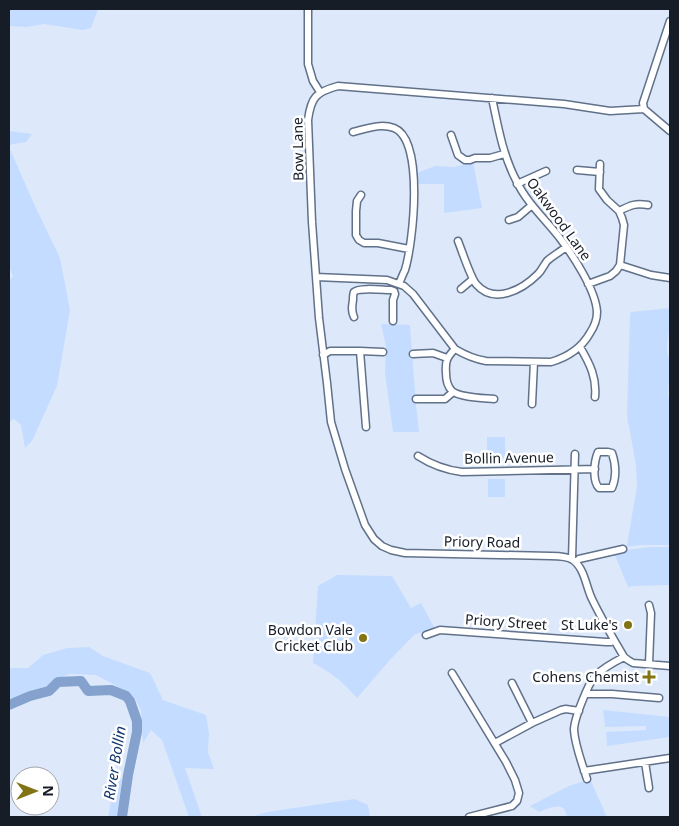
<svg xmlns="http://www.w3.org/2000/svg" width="679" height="826" viewBox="0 0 679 826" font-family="'Noto Sans',sans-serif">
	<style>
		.green { fill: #c4dcff }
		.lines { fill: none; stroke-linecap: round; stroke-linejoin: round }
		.river { stroke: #84a2cd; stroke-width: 10 }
		.minor-casing { stroke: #607189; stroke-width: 9 }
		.minor { stroke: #fff; stroke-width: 6 }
		.poi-dot { fill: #827314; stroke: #fff; stroke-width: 2 }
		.labels { text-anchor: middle; stroke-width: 5; stroke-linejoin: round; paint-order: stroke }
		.street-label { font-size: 14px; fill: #171d27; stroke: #fff }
		.poi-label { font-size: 14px; fill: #171d27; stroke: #fff; text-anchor: end }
		.water-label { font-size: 15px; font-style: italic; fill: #14396f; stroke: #fff }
	</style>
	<rect width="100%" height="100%" fill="#dde9fa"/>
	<path class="green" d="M9,9h89l-7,19 -8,2 -39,-6 -17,3 -18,-1z
		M9,131l23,3 -6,8 -17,3z
		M9,147l26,59 25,52 10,52 -13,76 -25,55 -7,7 -4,-23 -7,-6 -5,3v-141l4,-5 -4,-10z
		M468,162h5l9,46 -38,5v-29h-27v-11l18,-7 19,1 12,-3z
		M670,308v19l-2,10 -1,13 3,13 -2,33 2,1v148h-30l-15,2 2,-2 10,-59 -1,-20 -7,-40h2l-3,-1 -1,-13 3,-98 1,-2z
		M381,324l29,1 6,80 3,27h-26l-8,-59 1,-27z
		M487,437h18v27l-18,1z
		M488,479h17v18h-17z
		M650,547h20v38l-37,1 -5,1 -14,-34 13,-3z
		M337,575l55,1 19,32 10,-5 14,26 -13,4 -1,-1 -7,3 -25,26 -32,37c-14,-16 -25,-25 -44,-35l5,-77z
		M89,647l14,9 47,17 13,27 43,15 3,18 -1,19 6,17 -29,-1 17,49h-13l-27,-77 -11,-10 -8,13 -2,-33 -5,-10 -12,-10 -28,-15 -26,-1 -15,7 -8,9 -16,1 -22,9v-32h19l15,-13 25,-7z
		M603,710l67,7v20l-63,9 -1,-14 40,-2v-4l-41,1z
		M116,775l6,4 -5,38h-9z
		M590,779l17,38h-40c-1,-3 -1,-6 -3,-8 -5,-6 -20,1 -25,3l-9,-6 39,-20z
		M355,799l13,6 2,12h-119l16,-5z"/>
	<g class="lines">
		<path class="river" d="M9,705l21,-9 19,-5 9,-9 23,-1 7,10 23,-1 15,6 4,5 7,20v11l-9,43 -6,42"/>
		<defs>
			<path id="minor" d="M308,9v55l5,17 7,11
				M644,109l-34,2 -46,-7 -226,-18c-22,6 -27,11 -30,34l4,102 7,96 8,65 4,39 14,47 20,56 9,14 8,7 9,4 14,3 146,3c7,0 16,0 22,4 12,9 13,27 19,39 9,19 21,39 32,58l4,3 5,3 37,3
				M644,109l-1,-6 27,-82
				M644,109l26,22
				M353,132c13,-3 27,-9 41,-4 31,12 19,116 11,142 -2,4 -4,9 -6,14
				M451,135l7,20 7,5h5l5,-2h15l14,-4
				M577,170l23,2
				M517,184l29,-13
				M361,195l-4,6 -1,10v24l3,5 5,3h14l31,6
				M619,211c12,-6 16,-8 29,-6
				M509,220l9,-3 14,-12
				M458,241c4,10 12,35 18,43 18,21 46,6 62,-10 4,-4 6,-9 9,-13 5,-5 13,-9 19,-14
				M620,265l31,10 19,3
				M316,277l71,3 17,6 9,8 42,55c10,6 19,10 31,12l65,1c17,-5 30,-13 39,-29 4,-6 7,-13 7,-21 -1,-22 -25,-58 -38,-75 -14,-18 -32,-34 -42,-55 -14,-26 -19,-55 -25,-84
				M588,284l22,-8 6,-5 4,-6 4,-40 -2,-7 -3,-7 -12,-11 -8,-11 1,-25
				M461,289l12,-10
				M354,317c-3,-6 -2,-11 -1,-17 0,-2 0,-6 1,-8 5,-5 30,-2 37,-2l3,1 1,3 -2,6v21
				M580,347c10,17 17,31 15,50
				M455,349c-8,8 -10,12 -9,24 0,6 1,13 6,18 9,7 31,7 42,8
				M360,351l23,1
				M413,354l20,-1 14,5
				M323,355l7,-4h30l6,76
				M416,399h29l8,-7
				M532,404l2,-42
				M598,452h10l4,1c4,12 5,23 0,35h-13c-7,-7 -5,-27 -1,-36z
				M418,456c14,9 28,14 44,16l133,-3
				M572,559l3,-105
				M576,562l3,-3 44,-10
				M649,605l2,8 -2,51
				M426,635l14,-5 166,12h5l3,-2
				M452,673l54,89 9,18 4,13 -2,8 -5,5 -43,11
				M512,683l20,40
				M586,694h26l47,4
				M495,743l37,-20 29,-13 5,-1 13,2
				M645,762l4,26
				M584,771l86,-13
				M587,779c-5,-16 -12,-33 -13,-49 0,-11 14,-46 21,-54 8,-8 19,-14 29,-19"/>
		</defs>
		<use href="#minor" class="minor-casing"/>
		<use href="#minor" class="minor"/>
	</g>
	<g class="poi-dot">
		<circle cx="628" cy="625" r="5"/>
		<circle cx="363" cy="638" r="5"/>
		<path d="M646.5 669.5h5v5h5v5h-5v5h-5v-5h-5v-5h5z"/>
	</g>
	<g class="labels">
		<g class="street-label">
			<text transform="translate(298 149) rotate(-91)" y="5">Bow Lane</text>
			<text transform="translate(559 219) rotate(54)" y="5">Oakwood Lane</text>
			<text transform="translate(509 458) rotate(-1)" y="5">Bollin Avenue</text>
			<text transform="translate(482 542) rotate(1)" y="5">Priory Road</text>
			<text transform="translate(506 622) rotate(4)" y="5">Priory Street</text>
		</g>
		<g class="poi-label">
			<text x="618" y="630">St Luke's</text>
			<text x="353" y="635">Bowdon Vale<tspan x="353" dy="16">Cricket Club</tspan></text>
			<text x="639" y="682">Cohens Chemist</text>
		</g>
		<g class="water-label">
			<text transform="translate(115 763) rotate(-81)" y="5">River Bollin</text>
		</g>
	</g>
	<rect width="679" height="826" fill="none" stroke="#171d27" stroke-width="20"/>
	<g transform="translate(35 791) rotate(90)"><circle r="24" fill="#ffffff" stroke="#a2a5a9"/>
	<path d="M0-4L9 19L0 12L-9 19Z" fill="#827314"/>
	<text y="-8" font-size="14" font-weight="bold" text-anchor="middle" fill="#171d27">N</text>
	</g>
</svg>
